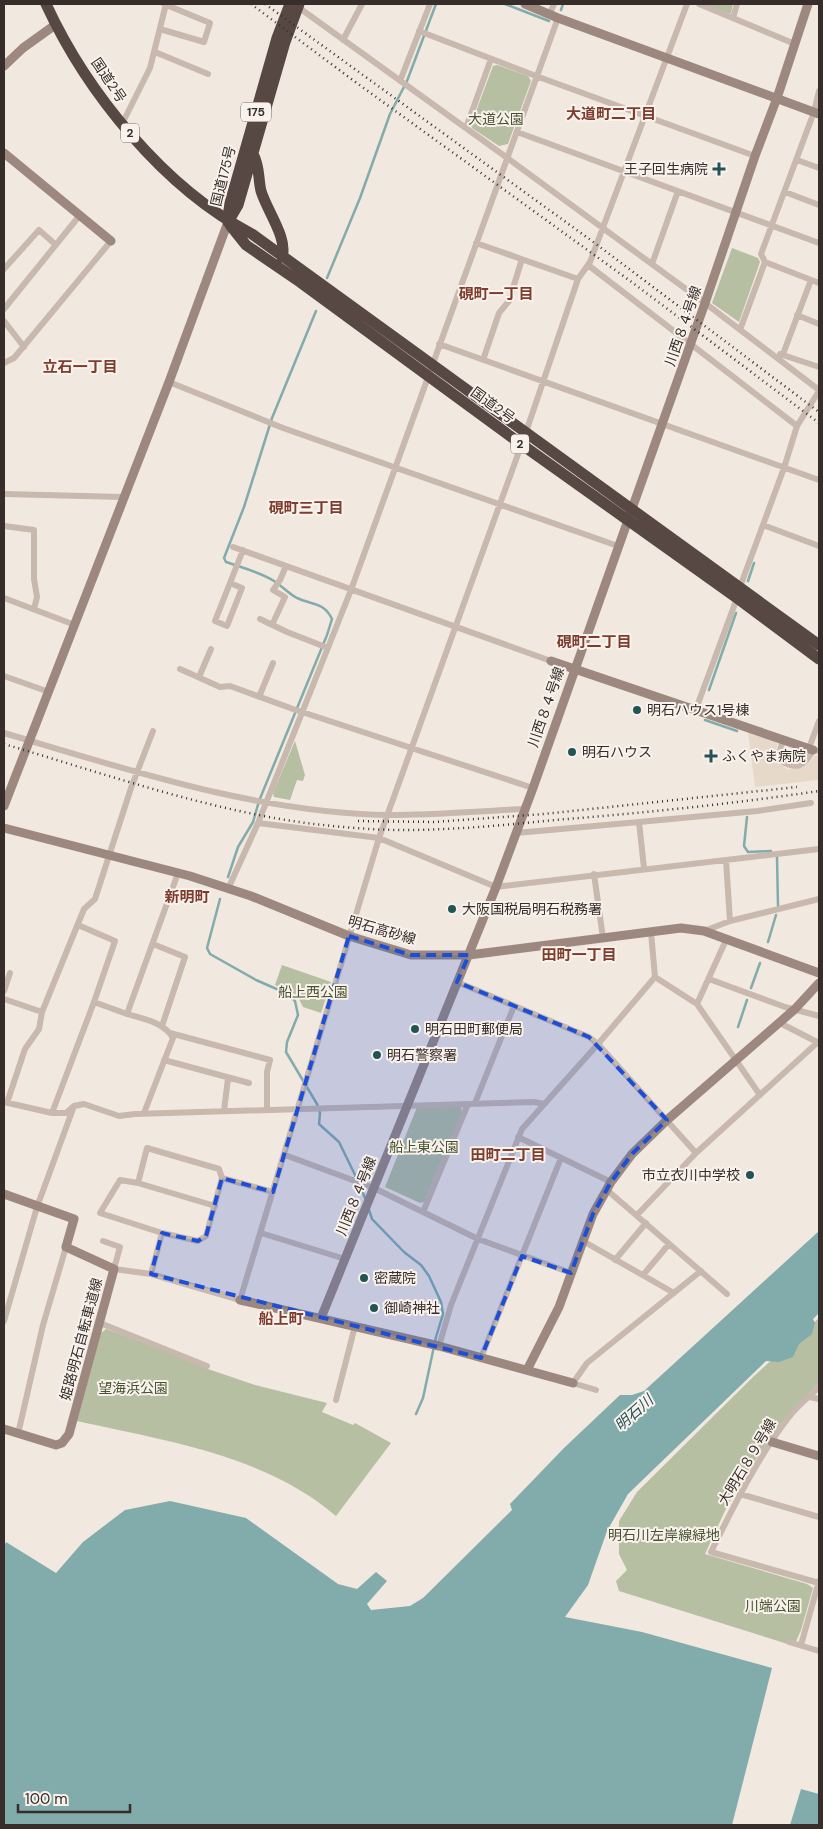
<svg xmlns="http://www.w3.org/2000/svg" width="823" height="1829" viewBox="0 0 823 1829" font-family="'DM Sans','Noto Sans JP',sans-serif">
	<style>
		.green { fill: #b6bfa1 }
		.plaza { fill: #e7d9c9 }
		.water { fill: #82abab }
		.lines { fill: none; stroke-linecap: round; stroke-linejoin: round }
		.stream { stroke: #82abab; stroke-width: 2.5 }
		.street { stroke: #c8b8ad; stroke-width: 6 }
		.secondary { stroke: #9c887e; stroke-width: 9 }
		.highway { stroke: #574843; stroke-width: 11 }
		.rail { stroke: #372e2b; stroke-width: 2.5; stroke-dasharray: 1 4; stroke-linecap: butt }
		.marked { fill: #1d4ed8; fill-opacity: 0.2; stroke: #1d4ed8; stroke-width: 4; stroke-dasharray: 10 6; stroke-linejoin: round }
		.poi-dot { fill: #245355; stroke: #f9f2ec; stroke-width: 2 }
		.labels { text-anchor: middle; stroke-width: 4; stroke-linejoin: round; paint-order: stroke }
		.shield { fill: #f9f2ec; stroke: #716965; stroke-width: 1 }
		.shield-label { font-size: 12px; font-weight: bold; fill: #372e2b }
		.street-label { font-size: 14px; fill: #372e2b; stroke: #f9f2ec }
		.park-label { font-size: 14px; fill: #485331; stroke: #f9f2ec }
		.poi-label { font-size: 14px; fill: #372e2b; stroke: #f9f2ec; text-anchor: start }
		.neighbourhood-label { font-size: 15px; font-weight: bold; fill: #7e3c2c; stroke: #f9f2ec }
		.water-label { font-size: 15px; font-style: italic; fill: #245355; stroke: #f9f2ec }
	</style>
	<rect width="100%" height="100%" fill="#f1e8e0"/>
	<path class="green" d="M705,4h28l-2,9h-3z
		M497,65l31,11 3,5 -23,63 -9,2 -27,-18 -1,-3 22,-59z
		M732,248l26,10 2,4 -21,60 -27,-19z
		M295,741l10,34 -2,6 -6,-1 -7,20 -16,-3 -1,-4z
		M282,965l49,17 -10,31 -18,-6 -6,-12 -22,-10z
		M461,1106l1,6 -38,90 -4,1 -35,-16 32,-80z
		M819,1318v65c-32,31 -61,70 -84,109 -11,19 -20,41 -30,62l102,30 6,4 -12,42 -7,16 -175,-55 -3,-10 11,-11 -8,-16v-33l18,-29 117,-116z
		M106,1329l98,36 1,3 50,17 72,18 -5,9 31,13 2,-2 36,20 -55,73c-71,-61 -170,-75 -259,-95l24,-88z"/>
	<path class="plaza" d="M748,731l29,12v15l3,5 7,6 15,-1 7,-5 6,-8 4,1v24l-64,7z"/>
	<path class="water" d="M819,1231v82l-6,6 2,4 -3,11 -13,10 -6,13 -14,5 -13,-1 -138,133 -21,37 -19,54 -23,32 77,15 130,36 -40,157h-728v-278l2,-5 50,31 27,-31 42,-32 45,-9 76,17 92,66 19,5 19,-17 11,9 -20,23 4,6 39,-4 13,-8 89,-88 -2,-6 54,-56 56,-53h12l12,-4z
		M801,1789l18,5v31h-29z"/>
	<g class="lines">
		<path class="stream" d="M505,4l44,17
			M561,10l2,-6
			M327,278l33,-80 30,-84 17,-33 29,-77
			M748,581l6,-18
			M709,690l27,-77
			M705,720l32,11
			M747,817l-3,29 4,6 23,-1
			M777,857l1,49
			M228,877l10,-30 15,-25 6,-21 68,-166 5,-16c-8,-17 -20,-14 -35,-21 -8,-4 -15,-12 -23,-17 -14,-9 -31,-13 -48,-19l-2,-4 20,-51 28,-89 44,-107
			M220,899l-13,49 3,6 46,26 32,14 7,7 3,14 -11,27 -1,10 31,52 3,9 -1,11 20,18 18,37
			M768,942l8,-27
			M751,988l9,-25
			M738,1027l9,-27
			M359,1184l7,16
			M369,1210l3,9 32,33 17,13 8,11 12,26 2,12 -7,23 -13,61 -7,16"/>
		<path class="street" d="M699,4l96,40
			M298,7l208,150 199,146 114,87
			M550,13l4,-9
			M733,18l4,-14
			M160,29l44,13 6,-19 -46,-19
			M419,31l117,45 219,80
			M343,40l19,-36
			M155,52l53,22
			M400,81l30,-77
			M122,124l28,-56 16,-64
			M466,128l25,-69
			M517,132l302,111
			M797,160l22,8
			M785,192l34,13
			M476,243l102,36
			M765,262l54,21
			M652,264l26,-73
			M588,265l209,161
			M4,269l35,-39 17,15
			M4,309l76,-94
			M797,315l22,9
			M4,321l20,26
			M740,330l25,-68 -4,-8 53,-142 5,-21
			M439,344l380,136
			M780,354l39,13
			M783,354l28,-74
			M483,360l16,-47 10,-12 13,-42
			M4,363l10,-5 97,-117
			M169,382l114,46 335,118
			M4,494l119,3
			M763,525l56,21
			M4,526l30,4v49l3,18 -3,12
			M233,547l318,114
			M230,583l12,5 -15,38 -12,-5 28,-71
			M740,587l44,-119 13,-42 22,-35
			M4,598l71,27
			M260,619l27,13 41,16
			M272,625l13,-28 -12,-7 7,-10 6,-14
			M180,669l40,18 10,-1 63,23 240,79
			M4,676l45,16
			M199,677l12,-28
			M259,697l14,-34
			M696,709l41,-111
			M4,733c125,37 253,80 385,82 45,0 91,-4 136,-6
			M783,739l-3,12 1,10c17,10 24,4 32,-11l6,1
			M809,748l10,-27
			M639,822l118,-11 54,-8
			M258,823l93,-233 207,-572
			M516,833l123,-11 5,46
			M726,860l4,61
			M594,874l9,64
			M228,889l30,-66 121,15 117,49 323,-38
			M78,925l37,16 -21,61
			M704,931l26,-10 89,-22
			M153,944l32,13 -23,69
			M655,977l42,27 63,91
			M709,979l76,28 34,9
			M457,982l132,55 9,7 98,109
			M4,991l6,-18
			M4,999l38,13
			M697,1004l29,-64
			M127,1014c16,5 37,8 46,24l-29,75
			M780,1023l39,20
			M170,1033l100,27 -3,12v37
			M164,1060l85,23
			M4,1102l48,11h14l8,-7 10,-2 35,12 16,-2 399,-12 10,2
			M7,1103l18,-54 14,-20 3,-17 42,-103 11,-10 36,-111 22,-57
			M475,1103l39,-97
			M224,1111l4,-33
			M52,1113l42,-111 33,12 51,-141
			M518,1137l93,45
			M285,1155l89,33 104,51 93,34
			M138,1183l77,23
			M607,1190l120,104
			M423,1212l45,-108
			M637,1215l59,-62 122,-111
			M162,1233l36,8 8,-5 16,-58
			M261,1233l84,26
			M103,1241l17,6 -6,22 37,5 89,26 139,-462 147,-406 52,-153 12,-17 97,-258
			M583,1241l91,52
			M615,1260l31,-37
			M151,1274l11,-41 -62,-20 20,-33 18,3 9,-35 72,21 3,9 51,14
			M643,1275l26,-31
			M4,1321l33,-114 37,-101
			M100,1323l107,43
			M439,1346l12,-41 71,-176 76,-85 57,-67 -4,-45
			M481,1358l80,-200
			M819,1387c-10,10 -22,19 -30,30 -32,41 -55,89 -78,135l108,31
			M596,1390l-23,-7 14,-20 114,-92
			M810,1397l9,2
			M336,1400l19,-74
			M18,1434l25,-109 23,-78
			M740,1494l79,23
			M789,1642l30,9
			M801,1645l18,-64"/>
		<path class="secondary" d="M525,4l33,14 261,96
			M4,66l19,-18 32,-23
			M4,153l107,88
			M551,661l262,89
			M4,806l165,-424 59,-160
			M4,828l186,48 61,20 98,40 62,19h58l212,-27 23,3 115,42
			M4,1194l70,25 -8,28 48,22 -45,165 -7,9 -6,2 -52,-16
			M240,1300l199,46 134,37
			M321,1318l175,-431 37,-99 172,-485 50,-147 22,-58 31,-94
			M527,1370l32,-63 34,-93 18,-32 21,-28 35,-34 128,-111 24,-26
			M772,1442l47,14"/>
		<path class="highway" d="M46,4c41,89 118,184 206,230l567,411
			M253,154c7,12 5,25 8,37 6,20 27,47 21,66
			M228,217l2,-14 47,-165 13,-34
			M228,222l10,-17 47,-163 14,-38
			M230,225l16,20 54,37 221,162 216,154 82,61"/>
		<path class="rail" d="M251,4l103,77 279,202 186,140
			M265,4l327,237 227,171
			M4,744c98,29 200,65 302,79 32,4 66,7 99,7 50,0 100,-5 150,-10 88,-7 176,-16 264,-29
			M358,821l76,1 110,-8 253,-27"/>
	</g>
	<path class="marked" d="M349,936l62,19h58l-12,27 132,55 78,83 -35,34 -21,28 -18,32 -22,59 -49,-17 -41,102 -330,-84 11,-41 36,8 8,-5 16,-58 51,14z"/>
	<g class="poi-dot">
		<path d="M716.5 161.5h5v5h5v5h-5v5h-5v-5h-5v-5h5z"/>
		<circle cx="637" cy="710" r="5"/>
		<circle cx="572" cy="752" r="5"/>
		<path d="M708.5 748.5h5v5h5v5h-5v5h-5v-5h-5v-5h5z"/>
		<circle cx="452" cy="909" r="5"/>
		<circle cx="415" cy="1029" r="5"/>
		<circle cx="377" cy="1055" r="5"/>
		<circle cx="750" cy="1175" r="5"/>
		<circle cx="364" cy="1278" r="5"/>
		<circle cx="374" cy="1308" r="5"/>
	</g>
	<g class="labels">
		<g class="shield">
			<rect x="241" y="102.5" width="30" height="19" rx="4"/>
			<rect x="121" y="123.5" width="18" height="19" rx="4"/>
			<rect x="511" y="434.5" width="18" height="19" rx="4"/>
		</g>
		<g class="shield-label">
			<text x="256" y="116">175</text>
			<text x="130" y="137">2</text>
			<text x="520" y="448">2</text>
		</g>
		<g class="street-label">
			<text transform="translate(109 80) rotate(56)" y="5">国道2号</text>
			<text transform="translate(223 176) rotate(-76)" y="5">国道175号</text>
			<text transform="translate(683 326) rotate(-71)" y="5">川西８４号線</text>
			<text transform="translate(493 405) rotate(36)" y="5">国道2号</text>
			<text transform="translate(546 707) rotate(-71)" y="5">川西８４号線</text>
			<text transform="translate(382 930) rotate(16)" y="5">明石高砂線</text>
			<text transform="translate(356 1196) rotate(-68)" y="5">川西８４号線</text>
			<text transform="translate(81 1339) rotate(-75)" y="5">姫路明石自転車道線</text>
			<text transform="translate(747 1462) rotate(-59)" y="5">大明石８９号線</text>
		</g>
		<g class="park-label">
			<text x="496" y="124">大道公園</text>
			<text x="313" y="997">船上西公園</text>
			<text x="424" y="1152">船上東公園</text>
			<text x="133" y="1393">望海浜公園</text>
			<text x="664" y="1540">明石川左岸線緑地</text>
			<text x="773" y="1611">川端公園</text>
		</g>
		<g class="poi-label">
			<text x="708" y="174" text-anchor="end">王子回生病院</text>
			<text x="647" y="715">明石ハウス1号棟</text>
			<text x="582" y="757">明石ハウス</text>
			<text x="722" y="761">ふくやま病院</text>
			<text x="462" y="914">大阪国税局明石税務署</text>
			<text x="425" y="1034">明石田町郵便局</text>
			<text x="387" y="1060">明石警察署</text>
			<text x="740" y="1180" text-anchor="end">市立衣川中学校</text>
			<text x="374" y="1283">密蔵院</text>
			<text x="384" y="1313">御崎神社</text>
		</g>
		<g class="neighbourhood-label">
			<text x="611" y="119">大道町二丁目</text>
			<text x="496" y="299">硯町一丁目</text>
			<text x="80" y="372">立石一丁目</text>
			<text x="306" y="513">硯町三丁目</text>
			<text x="594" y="647">硯町二丁目</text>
			<text x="187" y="902">新明町</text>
			<text x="579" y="960">田町一丁目</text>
			<text x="508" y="1160">田町二丁目</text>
			<text x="281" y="1324">船上町</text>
		</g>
		<g class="water-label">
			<text transform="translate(634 1413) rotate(-42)" y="5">明石川</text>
		</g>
	</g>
	<rect width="823" height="1829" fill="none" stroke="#372e2b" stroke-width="10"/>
	<path d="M18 1804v8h112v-8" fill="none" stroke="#372e2b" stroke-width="2.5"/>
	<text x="25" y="1804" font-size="15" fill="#372e2b" stroke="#f9f2ec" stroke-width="4" paint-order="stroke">100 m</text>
</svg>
